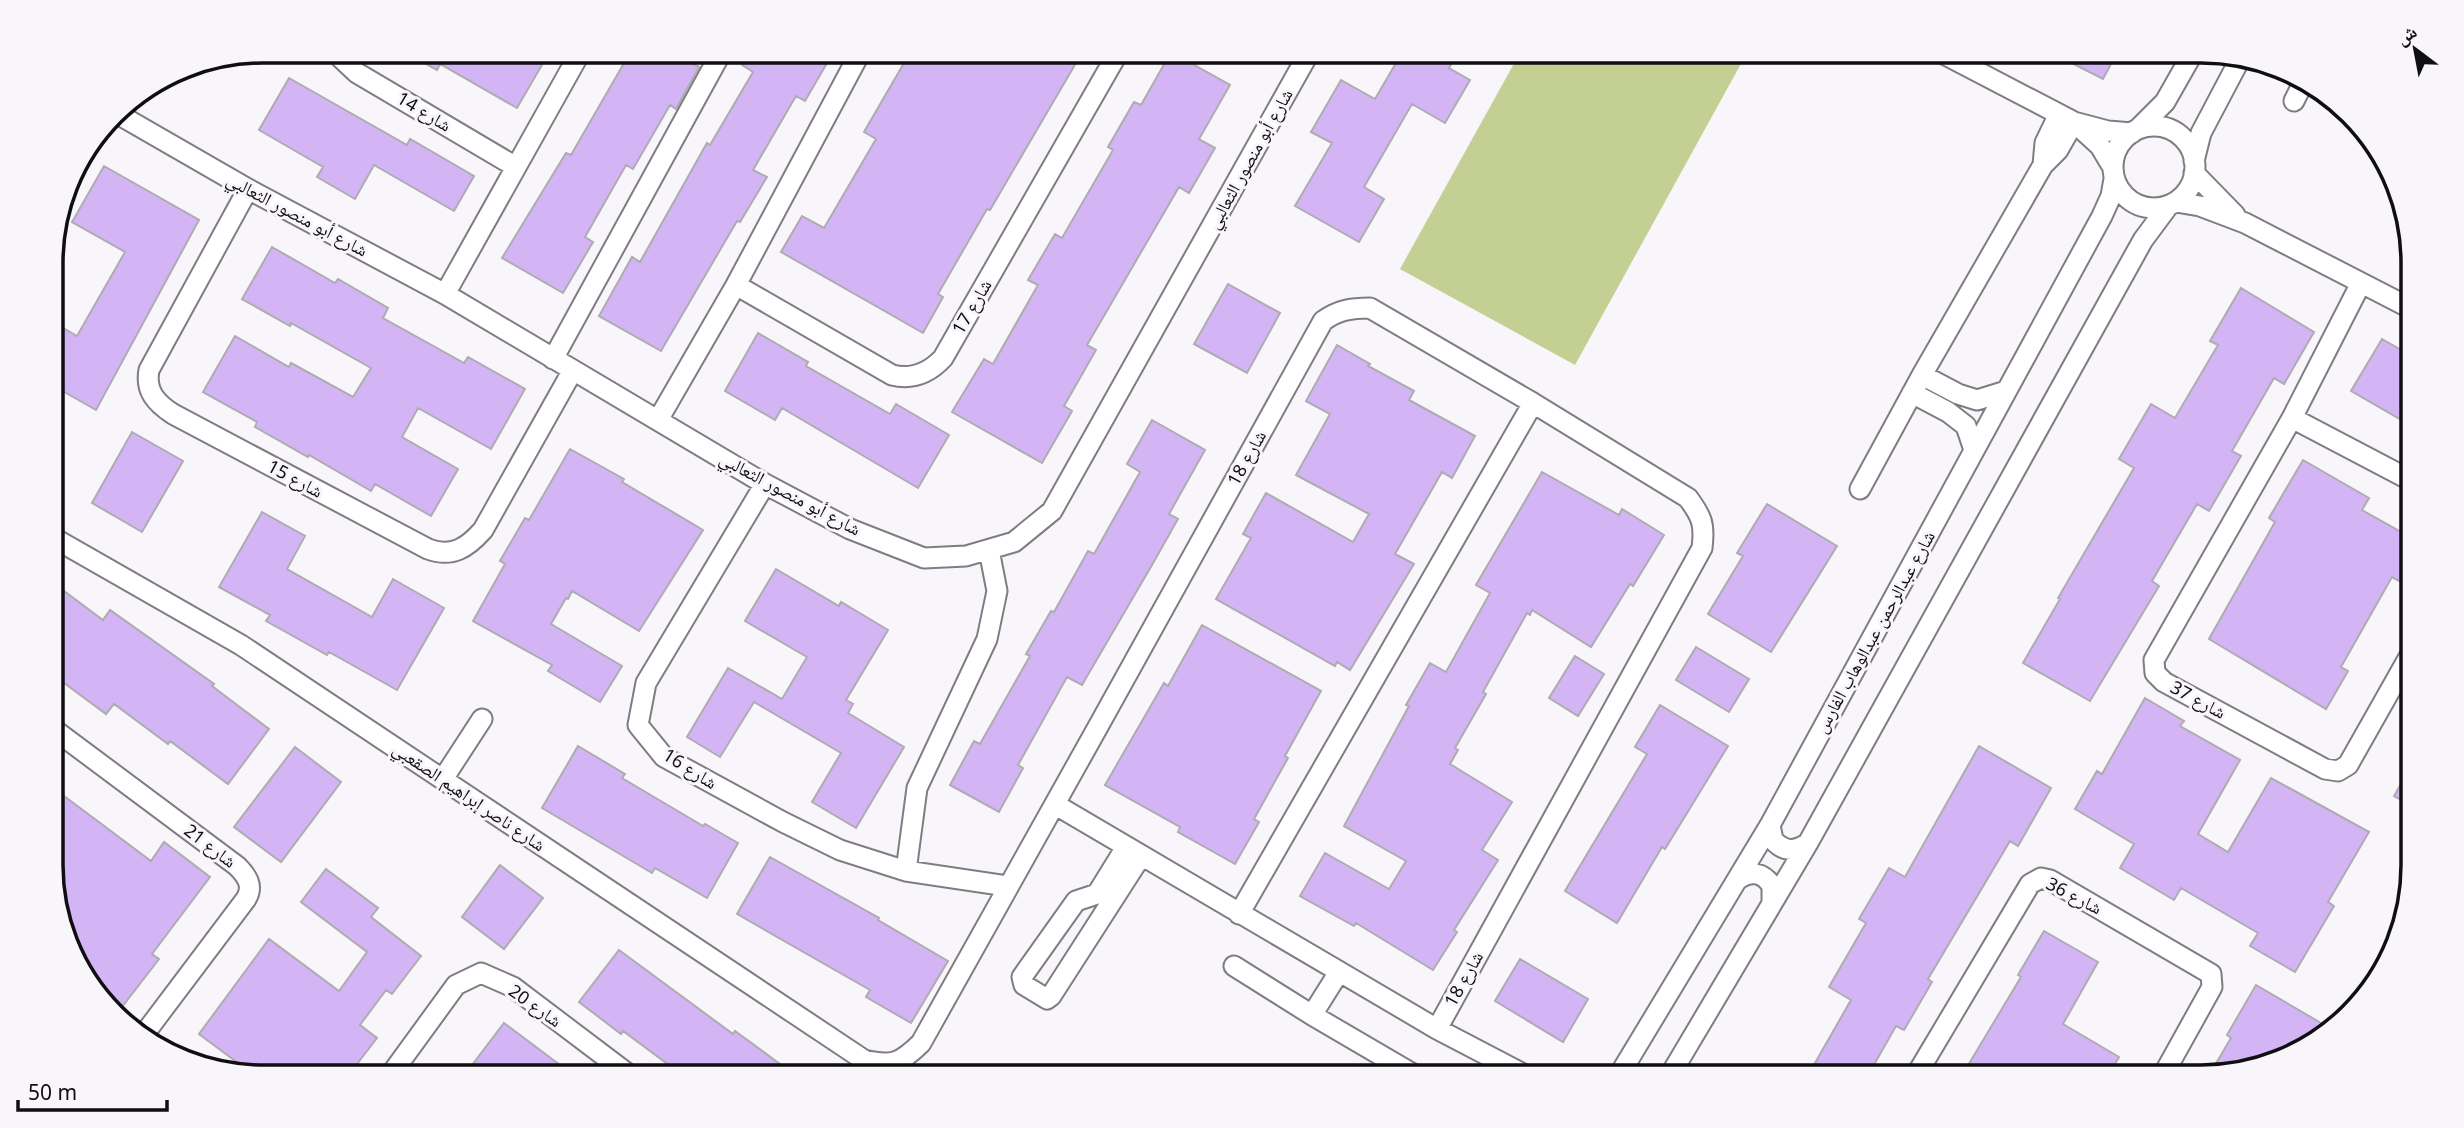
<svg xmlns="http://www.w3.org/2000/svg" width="2464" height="1128" viewBox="0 0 2464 1128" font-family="'Noto Sans','Noto Naskh Arabic',sans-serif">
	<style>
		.green { fill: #c4cf93 }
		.building { fill: #d3b4f4; stroke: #aeacb1; stroke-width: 2 }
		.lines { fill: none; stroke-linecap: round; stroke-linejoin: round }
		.minor-casing { stroke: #7f7d82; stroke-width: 23 }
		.minor { stroke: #fff; stroke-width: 19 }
		.labels { text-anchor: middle; stroke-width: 6; stroke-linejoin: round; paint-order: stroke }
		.street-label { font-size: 18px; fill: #0f0e10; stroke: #f8f5fb }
		.rim { fill: none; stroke: #0f0e10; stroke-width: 3.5 }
	</style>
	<rect width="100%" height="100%" fill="#f8f5fb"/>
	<path class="green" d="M1521,51h227l-173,314 -175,-96z"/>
	<path class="building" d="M404,51h146l-33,57 -77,-44 -3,6z
		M631,51h39l29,16 -23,42 -6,-4 -37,64 -7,-4 -41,72 8,5 -30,51 -61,-35 64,-105 5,2z
		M750,51h84l-29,50 -9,-5 -43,74 14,7 -27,45 -3,-1 -76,130 -62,-35 33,-59 8,5 67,-119 3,2 43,-73 -11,-7z
		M911,51h172l-93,159 -3,-1 -49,85 5,3 -20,36 -142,-81 21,-36 22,12 52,-89 -12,-7z
		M1403,51h55l-9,17 21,12 -25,43 -33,-19 -48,83 20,12 -25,43 -64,-36 37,-63 -21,-11 30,-52 34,19z
		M2048,51h70l-15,28z
		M1171,52l59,33 -31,54 16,9 -26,45 -10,-6 -92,158 9,5 -32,56 8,5 -30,52 -90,-51 32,-53 9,5 45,-79 -10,-5 27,-46 7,4 51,-88 -5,-3 26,-45 7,3z
		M289,78l118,67 3,-6 64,37 -20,35 -80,-46 -19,34 -38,-22 6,-10 -64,-37z
		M104,166l95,54 -103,190 -44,-25 -1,-64 26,15 48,-84 -53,-30z
		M272,247l63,36 3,-4 50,29 -5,10 81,45 4,-6 57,32 -34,60 -73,-41 -16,29 56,32 -27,47 -56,-32 -4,7 -62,-36 -1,2 -53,-30 2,-5 -54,-30 32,-56 54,31 2,-4 62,34 18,-29 -80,-45 -1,3 -48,-27z
		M1228,284l52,29 -33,60 -53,-29z
		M2241,288l73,44 -30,52 -10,-6 -42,73 9,5 -32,55 -12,-7 -45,77 7,5 -69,115 -67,-38 37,-64 -2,-1 76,-130 -15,-9 32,-55 24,14 43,-73 -8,-4z
		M758,333l50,29 -2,4 84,48 6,-10 53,31 -31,53 -136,-80 -7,12 -50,-29z
		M2382,339l30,17v53l-7,13 -54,-31z
		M1337,345l33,19 -2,2 46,25 -5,9 66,36 -23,42 -10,-6 -47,82 19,10 -64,106 -13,-8 -2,4 -119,-67 35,-61 -8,-4 23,-41 87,49 16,-28 -73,-39 34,-61 -24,-13z
		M1152,420l53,30 -36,64 9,5 -26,46 -70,120 -15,-8 -49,88 5,3 -24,44 -49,-27 24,-44 6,3 50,-88 -4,-2 25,-43 3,1 34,-61 6,3 46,-82 -13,-8z
		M132,432l51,29 -41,71 -50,-29z
		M570,449l54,30 -2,3 81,48 -64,101 -67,-40 -4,8 -2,-1 -15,26 71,42 -22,36 -52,-31 4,-6 -79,-44 32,-57 -5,-3 25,-43 4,2z
		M2303,460l66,38 -7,12 50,28v50l-20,-11 -51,90 7,4 -22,38 -117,-70 66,-117 -6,-4z
		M1542,472l77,43 3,-6 42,26 -31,51 -3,-2 -39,63 -59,-37 -2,5 -3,-2 -44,79 3,2 -31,54 3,2 -8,14 62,38 -30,48 16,10 -44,70 3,2 -24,38 -77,-47 -2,3 -54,-30 25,-43 64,36 17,-28 -62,-35 65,-120 -3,-1 24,-42 16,9 44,-79 -14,-8z
		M1767,504l70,42 -66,106 -63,-38 35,-58 -6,-3z
		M262,512l43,24 -18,33 85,48 21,-38 51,29 -47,82 -68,-38 -2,3 -61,-34 4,-6 -51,-28z
		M776,569l63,37 2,-4 47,28 -42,70 7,4 -5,9 56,34 -48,81 -44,-26 29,-49 -87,-51 -34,55 -33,-20 41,-69 54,31 25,-42 -62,-36z
		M52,582l51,38 7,-10 104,74 -2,2 57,43 -41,55 -58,-43 -2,3 -54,-40 -8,10 -54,-40z
		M1202,625l119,66 -36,65 3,2 -34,61 5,3 -24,42 -57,-32 2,-5 -75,-42 59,-102 4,3z
		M1696,647l53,32 -20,33 -53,-32z
		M1575,656l29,18 -26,42 -29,-18z
		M2145,698l39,23 -4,5 60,34 -42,74 30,18 43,-74 98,54 -41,70 6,4 -39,66 -45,-26 8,-13 -77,-45 -7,12 -54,-32 14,-24 -59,-35 22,-38 5,3z
		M1660,705l68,41 -63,103 -3,-2 -45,76 -52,-32 82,-137 -12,-7z
		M578,746l47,28 -3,4 81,48 2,-2 33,19 -31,55 -52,-30 -3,5 -110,-65z
		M1979,746l72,42 -33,58 -8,-5 -82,138 4,3 -28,48 -8,-4 -29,51h-60l44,-77 -22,-13 37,-64 -7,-4 30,-51 16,9z
		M295,747l46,35 -60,80 -47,-35z
		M2413,763v43l-19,-10z
		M52,787l99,74 13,-19 46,35 -58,77 7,5 -41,53 -24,-18 -41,-101z
		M770,857l109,61 -1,2 70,41 -37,62 -45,-26 4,-7 -133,-76z
		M500,865l43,33 -39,51 -42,-32z
		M326,869l52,39 -7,9 50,39 -29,38 -6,-4 -26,35 17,13 -30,39 -93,-2 -55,-41 70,-95 70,52 28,-39 -66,-50z
		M2044,931l54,31 -35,62 56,33 -12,20h-146l60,-100 -3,-2z
		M619,950l114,84 2,-3 49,36 -8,10h-91l-62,-46 -2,3 -42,-32z
		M1520,959l68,40 -25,43 -68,-41z
		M2256,985l65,38 -13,22 -100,32 23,-39 -4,-3z
		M504,1023l72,54h-113z"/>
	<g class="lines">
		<defs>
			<path id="minor" d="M338,51l3,7 16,15 159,94
				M1938,51l136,71 34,9 24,2
				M2294,101l9,-18
				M116,113l132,76 197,105 320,190 85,45 74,29 42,-2 48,-14 38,-31 258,-460
				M2077,125l23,21 12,20
				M2113 167a41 41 0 1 1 82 0a41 41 0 1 1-82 0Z
				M2138,129l27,-27 29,-51
				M2194,161l7,-28 39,-74
				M2043,165l2,-22 14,-29
				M2194,173l41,42
				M248,189l-99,181c-4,21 7,33 24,44l255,135c24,9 39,-1 55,-19l90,-160
				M2176,202l24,4 45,17 167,86
				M2361,283l-69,135 -138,242 1,13 9,9 161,87 13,2 10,-6 65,-115
				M736,285l156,90c20,5 37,-2 51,-17l176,-307
				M445,294l136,-243
				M553,359l169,-308
				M1922,375l36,19 19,6 29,-9
				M1912,393l36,19 18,14 8,24
				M2292,418l120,63
				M658,420l78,-135 125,-234
				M765,484l-119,199 -8,42 26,32 119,65 57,28 66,21 101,15
				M1860,489l62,-114 121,-210 15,-15 16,-28
				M52,537l189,108 623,415c28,7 37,3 57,-17 135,-240 269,-481 402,-722 15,-11 28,-13 47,-13l163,95 155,95c14,19 17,26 14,50l-265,481
				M52,728l185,138c10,10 17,20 9,33l-101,134
				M443,779l39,-60
				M1056,805l381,224 92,48
				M1770,825l3,15c11,12 22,12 35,3
				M1126,847l-29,47 -21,7 -54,76 2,8 23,14 4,-3 90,-140
				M906,871l11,-83 70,-149 10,-48 -8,-41
				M1737,880c14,-10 26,-8 35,6v16
				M1239,914l294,-511
				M1234,966l78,49 106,62
				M1312,1015l27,-43
				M389,1077l67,-92 25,-12 32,14 119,90
				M1618,1077l152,-252 332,-609 9,-20 3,-17
				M1669,1077l139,-234 335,-603 26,-35
				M1915,1077l115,-193 11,-6 9,2 161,94 1,13 -50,90"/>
		</defs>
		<use href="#minor" class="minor-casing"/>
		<use href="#minor" class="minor"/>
	</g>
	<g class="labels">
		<g class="street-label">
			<text transform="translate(424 112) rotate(31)" y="6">شارع 14</text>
			<text transform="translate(1250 159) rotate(-61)" y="6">شارع أبو منصور الثعالبي</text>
			<text transform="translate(297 215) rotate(28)" y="6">شارع أبو منصور الثعالبي</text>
			<text transform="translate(972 307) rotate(-60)" y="6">شارع 17</text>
			<text transform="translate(1247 458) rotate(-61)" y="6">شارع 18</text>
			<text transform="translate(295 479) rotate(28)" y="6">شارع 15</text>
			<text transform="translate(790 494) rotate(28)" y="6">شارع أبو منصور الثعالبي</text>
			<text transform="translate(1875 632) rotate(-61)" y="6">شارع عبدالرحمن عبدالوهاب الفارس</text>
			<text transform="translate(2198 700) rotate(28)" y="6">شارع 37</text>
			<text transform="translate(690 769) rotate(32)" y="6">شارع 16</text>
			<text transform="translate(469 797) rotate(34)" y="6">شارع ناصر إبراهيم الصقعبي</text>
			<text transform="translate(210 846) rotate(37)" y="6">شارع 21</text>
			<text transform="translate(2074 896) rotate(27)" y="6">شارع 36</text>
			<text transform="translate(1464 979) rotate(-61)" y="6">شارع 18</text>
			<text transform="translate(535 1006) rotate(35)" y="6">شارع 20</text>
		</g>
	</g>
	<path d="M0 0H2464V1128H0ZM263 63H2201A200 200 0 0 1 2401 263V865A200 200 0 0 1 2201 1065H263A200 200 0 0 1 63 865V263A200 200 0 0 1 263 63Z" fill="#f8f5fb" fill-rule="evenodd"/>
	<path class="rim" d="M263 63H2201A200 200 0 0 1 2401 263V865A200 200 0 0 1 2201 1065H263A200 200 0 0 1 63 865V263A200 200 0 0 1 263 63Z"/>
	<g transform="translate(2415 49) rotate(328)" stroke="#f8f5fb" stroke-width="5" paint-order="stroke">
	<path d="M0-5L12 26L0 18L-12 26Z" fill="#0f0e10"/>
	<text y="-10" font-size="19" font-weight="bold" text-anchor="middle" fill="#0f0e10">ش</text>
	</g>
	<path d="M18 1100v10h149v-10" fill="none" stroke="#0f0e10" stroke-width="3.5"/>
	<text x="28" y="1100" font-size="21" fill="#0f0e10" stroke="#f8f5fb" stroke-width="5" paint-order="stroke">50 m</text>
</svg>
